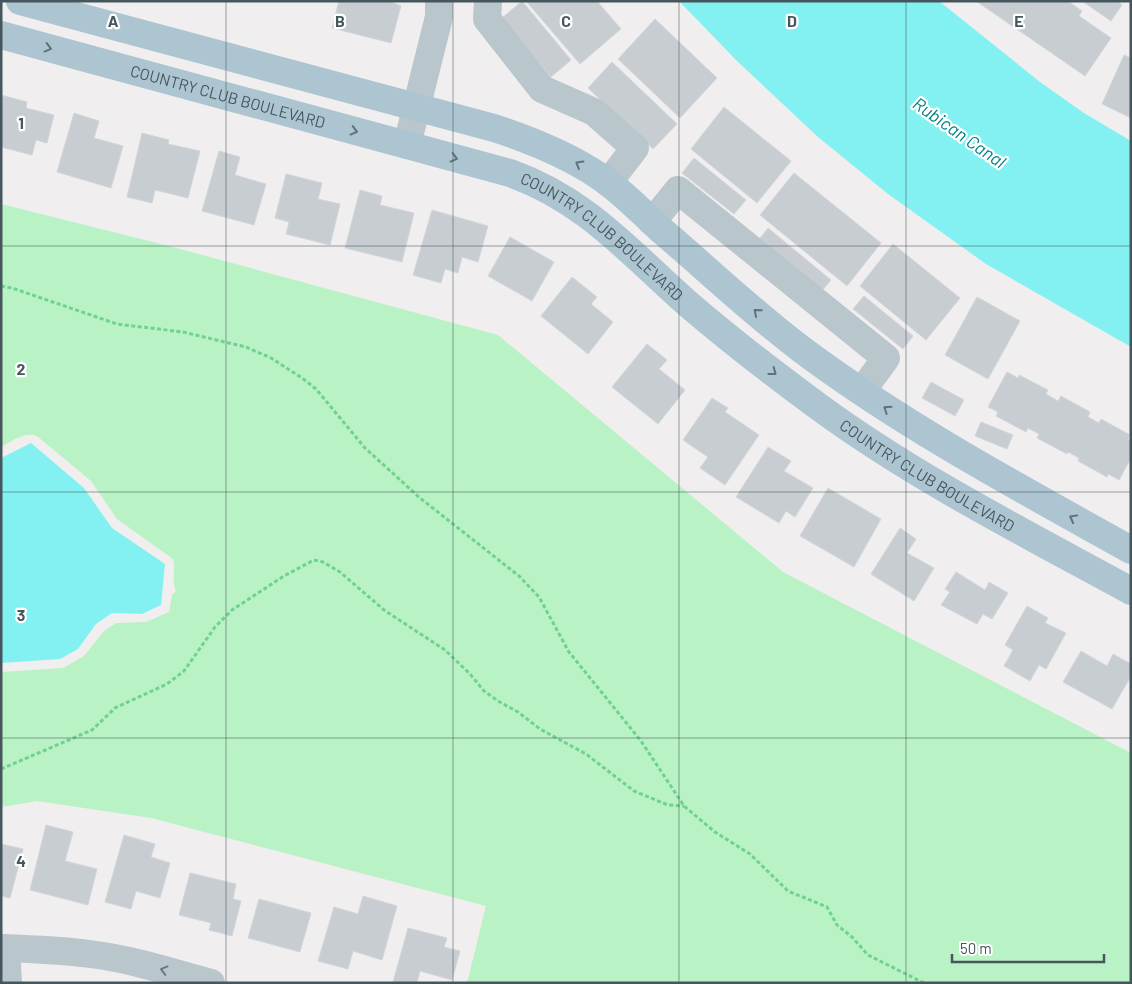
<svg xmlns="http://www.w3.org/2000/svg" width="1132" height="984" viewBox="0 0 1132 984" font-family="Barlow,sans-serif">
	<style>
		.green { fill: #b9f2c4 }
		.water { fill: #83f1f2 }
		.building { fill: #c8cdd2; stroke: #d2d6db }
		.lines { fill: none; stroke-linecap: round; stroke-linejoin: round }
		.path { stroke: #6fd38e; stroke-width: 3; stroke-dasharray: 4 2.5; stroke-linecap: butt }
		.minor { stroke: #b9c7cd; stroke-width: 28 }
		.major { stroke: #acc5d0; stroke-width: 28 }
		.oneway { stroke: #5f727a }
		.oneway2 { stroke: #68797f }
		.grid { fill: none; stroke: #45575d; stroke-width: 1; stroke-opacity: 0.55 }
		.labels { text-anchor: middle; stroke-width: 4.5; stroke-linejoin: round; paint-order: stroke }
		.street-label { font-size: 16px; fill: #45575d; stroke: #fff }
		.water-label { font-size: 18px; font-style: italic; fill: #068283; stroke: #fff }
		.grid-label { font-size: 16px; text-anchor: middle; font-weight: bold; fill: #45575d; stroke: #fff; stroke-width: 4.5; stroke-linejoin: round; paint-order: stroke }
	</style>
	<rect width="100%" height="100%" fill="#f1eeef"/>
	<path class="green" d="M1,204l168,42 329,89 285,237 348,181v230h-664l19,-77 -335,-88 -114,-17 -36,6v-135l62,-4 21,-12 20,-25 12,-8 30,-1 23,-10 3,-17 4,-4c-5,-11 0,-21 -3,-32l-56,-40 -26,-38 -54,-45c-12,-5 -25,5 -36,11z"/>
	<path class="water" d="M679,1h260l101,81 44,31 47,28v206l-145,-83 -98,-70 -70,-57 -81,-76z
		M31,443l53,45 28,40 53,36 -4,41 -19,9 -30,-1 -16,11 -18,25 -18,10 -59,4v-205z"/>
	<path class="building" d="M339,1h50l12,5 -10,37 -59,-15z
		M522,1l49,59 -20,17 -49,-59z
		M526,1h71l24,28 -41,35z
		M976,1h92l14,10 -3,5 32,22 -26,38z
		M1082,1h35l5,4 -11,16z
		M655,19l62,59 -37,40 -62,-59z
		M1124,55l7,3v60l-29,-14z
		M612,62l65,62 -24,25 -65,-61z
		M1,95l26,7 -1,6 28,7 -7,28 -11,-3 -4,15 -31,-8z
		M724,107l67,54 -34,42 -66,-54z
		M74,113l25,8 -5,17 29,8 -12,42 -54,-16z
		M142,133l27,7 -1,4 32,7 -12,47 -33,-8 -3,13 -25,-6z
		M219,151l21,6 -5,18 31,9 -12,41 -52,-14z
		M694,158l52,42 -12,14 -52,-41z
		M794,173l87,70 -34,43 -87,-71z
		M286,174l36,9 -4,16 22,5 -10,41 -44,-11 3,-12 -14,-4z
		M360,190l22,6 -2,9 34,8 -12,49 -57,-14z
		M432,210l56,16 -10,36 -16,-5 -4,16 -13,-4 -4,14 -28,-8z
		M768,228l63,52 -11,13 -63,-51z
		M510,237l44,25 -22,39 -44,-25z
		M893,244l67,54 -34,42 -66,-54z
		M572,277l25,20 -6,7 22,18 -25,32 -47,-38z
		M864,296l49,40 -10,13 -50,-40z
		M977,297l43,24 -32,58 -43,-24z
		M647,344l20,16 -8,9 26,21 -27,34 -46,-37z
		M1007,372l11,6 1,-3 29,15 -2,4 12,7 3,-5 29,16 -2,5 11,6 2,-4 29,16 -2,4 3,1v18l-12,22 -11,-6 -1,3 -29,-16 1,-3 -11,-6 -1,2 -30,-16 2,-4 -11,-6 -2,4 -30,-16 2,-4 -10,-5z
		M931,382l33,18 -9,16 -33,-18z
		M712,398l16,10 -3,4 34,23 -34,50 -25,-17 8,-11 -25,-17z
		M981,422l32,13 -6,14 -32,-13z
		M768,447l23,14 -7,10 29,17 -18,29 -9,-6 -7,12 -43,-26z
		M828,488l53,31 -27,48 -54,-31z
		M900,528l16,11 -9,14 27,15 -20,33 -43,-27z
		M956,572l29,18 4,-8 19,11 -16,26 -9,-5 -6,10 -36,-19 9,-13 -5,-3z
		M1027,606l21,12 -3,5 21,10 -20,36 -7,-4 -9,16 -26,-15 9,-16 -8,-5z
		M1081,651l26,15 6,-12 18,10v12l-19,33 -49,-27z
		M46,825l27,7 -8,29 32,8 -9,36 -58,-15z
		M124,835l31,9 -4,13 19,6 -10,35 -24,-7 -5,18 -26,-7z
		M1,844l22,5 -13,49 -9,-2z
		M190,873l46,11 -3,15 8,2 -9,35 -23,-6 2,-7 -32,-8z
		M363,896l34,10 -15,54 -29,-9 -5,18 -30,-8 16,-54 24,7z
		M259,899l52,14 -11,39 -52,-14z
		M408,928l39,10 -3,9 16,4 -8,29 -32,-9 -3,12 -24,-1z"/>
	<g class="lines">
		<path class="path" d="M1,286l11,2 105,36 66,8 63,15 25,11 31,20 14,11 49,59 55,50 99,78 20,21 30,55 72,89 43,65 31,26 35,22 38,37 39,16 10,18 15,12 16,18 56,28
			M1,769l91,-39 23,-22 52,-24 17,-13 31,-44 17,-17 52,-34 30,-16 9,2 17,10 44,38 61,40 25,24 14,17 14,10 20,11 22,17 46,25 48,37 34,14 16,1"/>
		<path class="minor" d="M488,1l-1,18 55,70 52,23 41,36 -27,35
			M407,145l32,-128v-16
			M652,222l26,-32 208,168 -24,33
			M1,948c30,1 60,2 89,6 41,5 81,18 121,29
			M6,948l2,35"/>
		<g class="major">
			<path d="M20,1l474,127c37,12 72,26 105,48 23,15 41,35 61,53 47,40 92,83 141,120 103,77 217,138 330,201"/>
			<path id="s1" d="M1,35l509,138c76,27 119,79 178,131 42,36 86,70 131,103 97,71 206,126 312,184"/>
		</g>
	</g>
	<defs><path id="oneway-chevron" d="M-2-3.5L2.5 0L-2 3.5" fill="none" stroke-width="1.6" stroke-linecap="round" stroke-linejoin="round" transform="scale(1.25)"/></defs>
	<g class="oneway">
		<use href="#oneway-chevron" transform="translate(48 48) rotate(15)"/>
		<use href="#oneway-chevron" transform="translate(354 131) rotate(15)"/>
		<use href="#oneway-chevron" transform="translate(454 158) rotate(15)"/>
		<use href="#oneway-chevron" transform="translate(579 164) rotate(-149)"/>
		<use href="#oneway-chevron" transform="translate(757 312) rotate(-140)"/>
		<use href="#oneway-chevron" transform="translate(773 372) rotate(37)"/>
		<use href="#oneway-chevron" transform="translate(887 409) rotate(-146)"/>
		<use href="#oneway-chevron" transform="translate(1073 518) rotate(-151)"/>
	</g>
	<use class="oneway2" href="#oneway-chevron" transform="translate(164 970) rotate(-165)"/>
	<path class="grid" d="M226,1v982M453,1v982M679,1v982M906,1v982M1,246h1130M1,492h1130M1,738h1130"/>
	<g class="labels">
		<g class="street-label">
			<text dy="6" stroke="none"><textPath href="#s1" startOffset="235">COUNTRY CLUB BOULEVARD</textPath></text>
			<text dy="6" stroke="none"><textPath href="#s1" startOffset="640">COUNTRY CLUB BOULEVARD</textPath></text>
			<text dy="6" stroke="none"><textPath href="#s1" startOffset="1045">COUNTRY CLUB BOULEVARD</textPath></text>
		</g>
		<g class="water-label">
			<text transform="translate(959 133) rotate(35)" y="6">Rubican Canal</text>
		</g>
	</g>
	<g class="grid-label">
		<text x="113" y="27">A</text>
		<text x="340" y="27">B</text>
		<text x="566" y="27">C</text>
		<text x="792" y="27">D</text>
		<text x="1019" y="27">E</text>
		<text x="21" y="129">1</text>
		<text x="21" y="375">2</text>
		<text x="21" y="621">3</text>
		<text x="21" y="867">4</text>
	</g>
	<rect width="1132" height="984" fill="none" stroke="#45575d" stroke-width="5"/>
	<path d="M952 954v8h152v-8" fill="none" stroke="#45575d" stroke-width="2.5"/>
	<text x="960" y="954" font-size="15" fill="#45575d" stroke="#ffffff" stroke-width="4" paint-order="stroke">50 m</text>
</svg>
